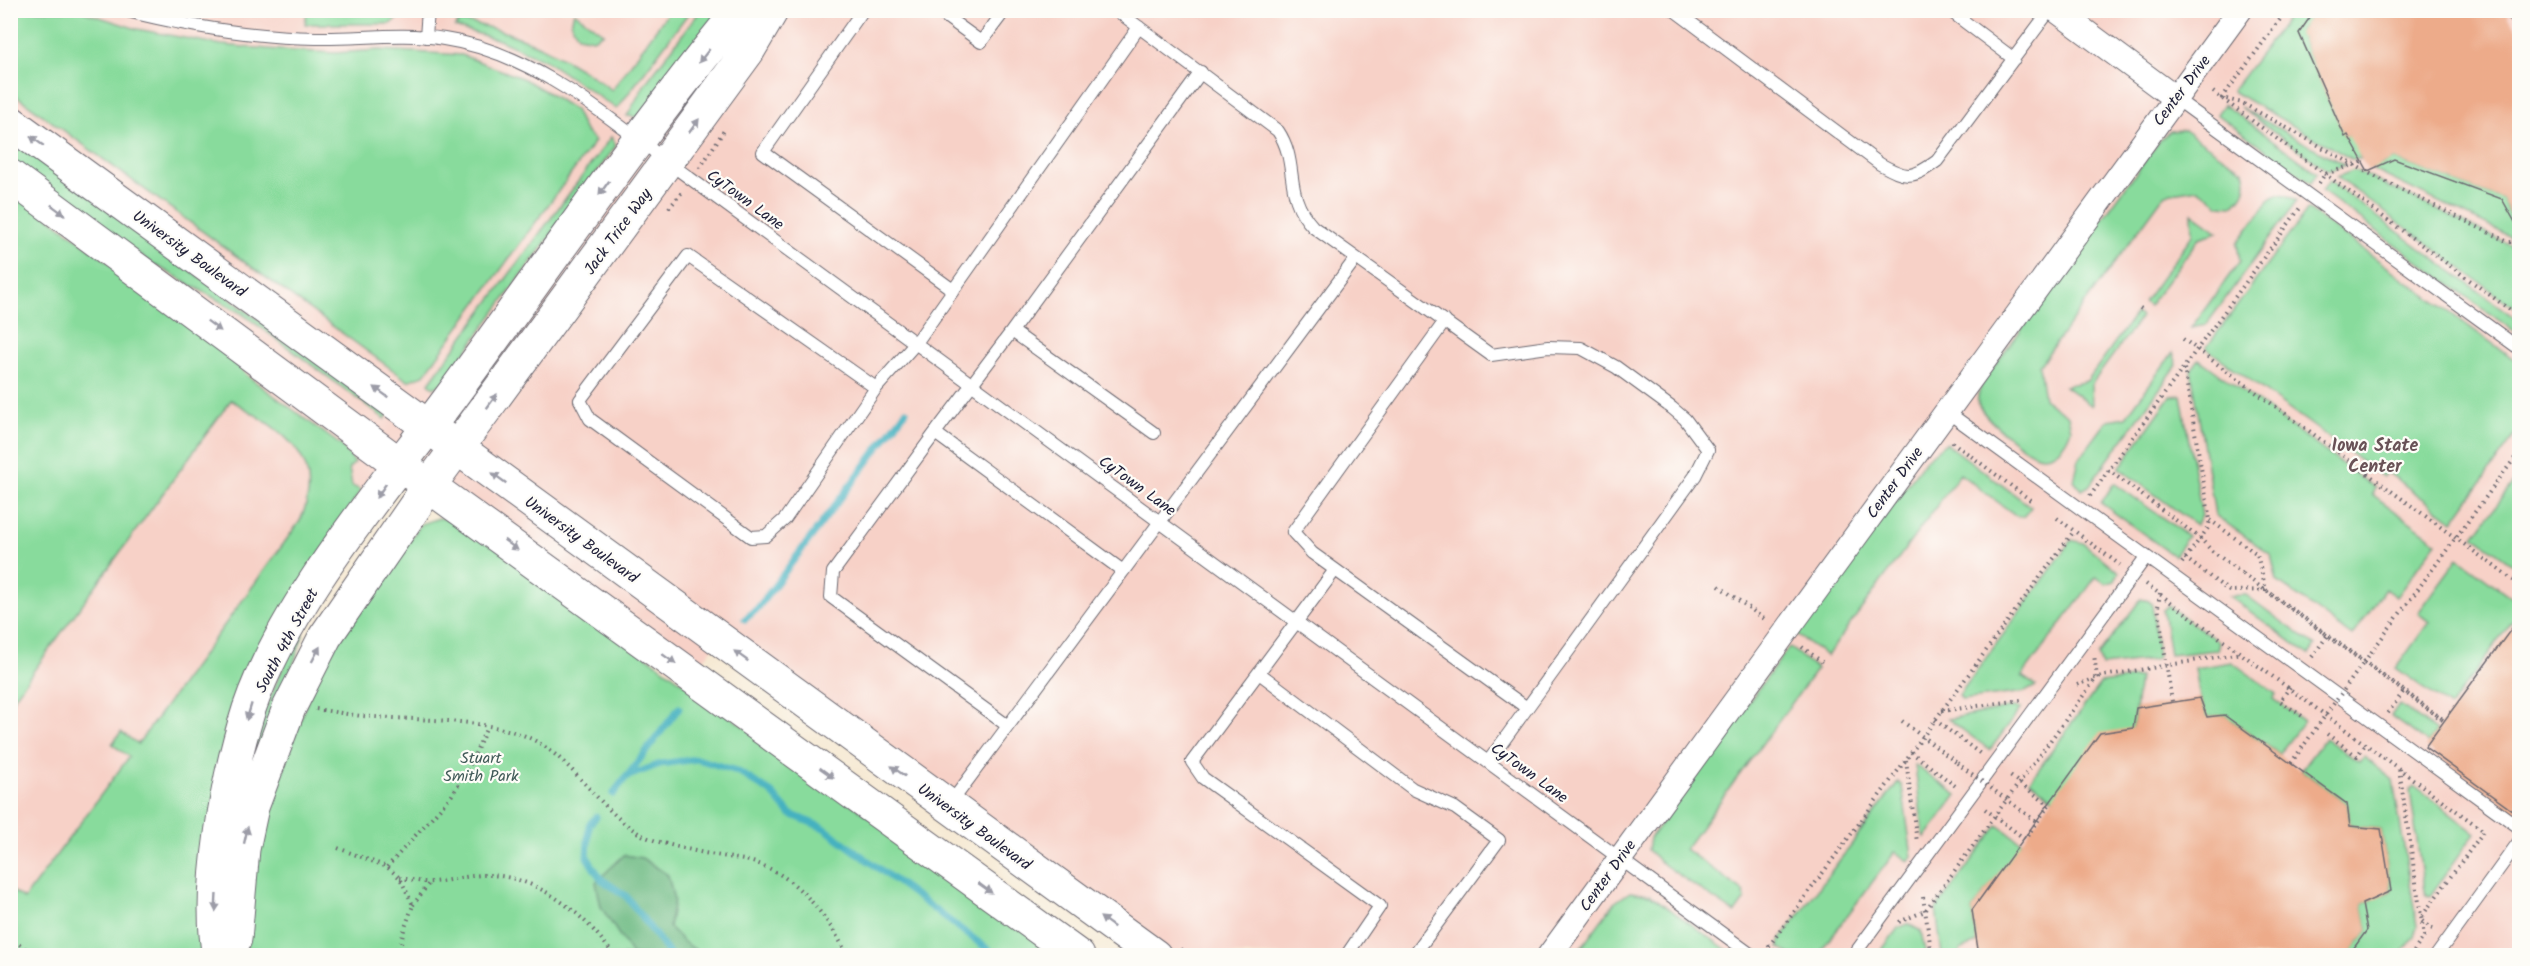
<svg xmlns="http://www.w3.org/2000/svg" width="2530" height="966" viewBox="0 0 2530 966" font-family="Kalam,sans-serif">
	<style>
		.built { fill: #f7d1c7 }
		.green { fill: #88db9c; stroke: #557e6c; stroke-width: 1.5 }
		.forest { fill: #6ebb84; stroke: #486e60; stroke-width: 1.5 }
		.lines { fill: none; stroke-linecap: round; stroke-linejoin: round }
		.stream { stroke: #44b1c0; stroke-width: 7 }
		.building { fill: #edab8a }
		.lane-casing { stroke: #6c6870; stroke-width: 14 }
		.street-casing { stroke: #6c6870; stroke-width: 26 }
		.secondary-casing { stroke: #6c6870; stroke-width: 35 }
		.path { stroke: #6c6870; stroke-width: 4; stroke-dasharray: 1.5 4.5; stroke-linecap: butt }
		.lane { stroke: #fff; stroke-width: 12 }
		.street { stroke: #fff; stroke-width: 24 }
		.secondary { stroke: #fff; stroke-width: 33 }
		.path-bridge { stroke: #6c6870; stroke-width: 4; stroke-dasharray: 1.5 4.5; stroke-linecap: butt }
		.oneway { fill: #9c9ca7 }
		.labels { text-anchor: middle; stroke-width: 4.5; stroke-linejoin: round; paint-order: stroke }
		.street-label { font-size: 16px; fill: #22223b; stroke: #fdfcf7 }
		.park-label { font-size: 16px; fill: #415a58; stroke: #fdfcf7 }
		.neighbourhood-label { font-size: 18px; font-weight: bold; fill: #695257; stroke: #fdfcf7 }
	</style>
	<rect width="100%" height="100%" fill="#fdfcf7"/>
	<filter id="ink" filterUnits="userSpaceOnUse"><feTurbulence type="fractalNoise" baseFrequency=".0167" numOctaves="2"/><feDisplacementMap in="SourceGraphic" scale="12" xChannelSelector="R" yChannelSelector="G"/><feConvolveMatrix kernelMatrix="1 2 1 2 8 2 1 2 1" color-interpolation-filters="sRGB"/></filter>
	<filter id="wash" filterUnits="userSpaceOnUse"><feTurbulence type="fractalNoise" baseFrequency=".008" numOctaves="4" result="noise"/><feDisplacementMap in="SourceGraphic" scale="24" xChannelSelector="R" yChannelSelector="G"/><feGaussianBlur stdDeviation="1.35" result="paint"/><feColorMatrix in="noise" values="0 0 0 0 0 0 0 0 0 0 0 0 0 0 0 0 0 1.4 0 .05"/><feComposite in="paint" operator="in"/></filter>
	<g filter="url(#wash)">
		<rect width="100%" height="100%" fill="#f6e9d3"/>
		<path class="built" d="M10,11h2509v944h-1364l-436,-315 -32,42 -287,-218 -389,491z"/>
		<path class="green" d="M11,10l70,1 56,18 85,16 58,5 55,3 44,-3 83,5 62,24 26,15 25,16 10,21 10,10 -171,234 -16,6 -397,-289z
			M670,10l20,1 -73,98 -71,-48 -47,-21 -44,-13 5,-6c56,9 106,35 152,69z
			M307,11h79l10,2 1,6 -7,5h-85z
			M700,11h27l-89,106 -11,-1 18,-32z
			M2293,11h18l-1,7 -11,15 46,103 23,-10 9,19 -18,9 2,5h-10l-119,-68z
			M574,12l29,21h1l-11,6 -15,-3 -7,-13z
			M2224,104l93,69 -6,10 -94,-69z
			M2240,107l105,58 -17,6z
			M2184,130l60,41c5,16 0,25 -12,35l-12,-1 -22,-16 -33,5 -126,172 5,33 24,17 3,13c-4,13 -14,28 -29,27 -14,0 -61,-40 -64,-53 -2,-8 3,-16 6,-23l176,-240 10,-9z
			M611,137l5,9 -173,237 -9,5 -5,-5z
			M11,138l377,277 -3,4 -144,-106 -91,-51 -139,-102z
			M2394,159l108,40 17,34 -8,4 -140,-68z
			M2354,170l165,79v62l-182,-134z
			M2329,181l190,140v14l-197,-144z
			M11,189l195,146 43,42 93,69 13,17 -6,5 3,18 9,4 -75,119 -83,346h-192v-65l13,9 105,-142 -17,-13 9,-12 17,12 162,-223c29,-64 -19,-91 -69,-121l-220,302z
			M2279,194l8,1 10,6 -91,124 -15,3 49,-67 -3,-17 33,-45z
			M2308,209l211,154v67l-66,91 -66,-49 -4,5 -177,-129z
			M2192,213l26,19 -19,6 -50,68 -5,-4 49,-68z
			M2136,313l5,4 -50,68 1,21 -27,-20 22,-5z
			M2173,352l4,13 -88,121 -7,4 -8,-10 5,-21 29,-39 18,-3z
			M2199,359l176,129 -3,6 65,48 -41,55 -11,-8 -33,47 -75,-55 -6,-26 -56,-40 -24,-145z
			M2181,395l21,121 -6,9 -77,-57 52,-72z
			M1946,443l85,64 -7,9 -6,1 -58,-43 -133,182 -30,-21 130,-177z
			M2519,475v94l-45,-33z
			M2114,483l74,53 -14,20 -73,-53z
			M439,518l19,2 604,436h-816l2,-90 71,-198 102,-144z
			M2072,540l11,3 36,29 -4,9 -9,3 -10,-7 -74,99 14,10 -11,6 -63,8 -3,-5z
			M2458,558l61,45v9l-69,95 -54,-39 33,-46 -11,-9z
			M2246,595l69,51 -6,9 -80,-59z
			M2141,599l8,2 3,3 6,53 -4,3 -52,6 -4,-11z
			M2168,606l51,36 -2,8 -47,5 -7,-45z
			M298,633l5,2 -15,46 -36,90 -6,-5 7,-29z
			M1789,647l28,22 -132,180 59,43 1,7 -10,14 -72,-49 -15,-14 2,-12z
			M2232,662l44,32 -3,5 31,22 -25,33 -55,-39 -17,2 -7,-19 -5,-30z
			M2139,677l-6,51 -79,71 -24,-18 71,-98z
			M2399,704l37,27 -8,12 -37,-27z
			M2014,707l7,1 -31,42 -42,-31z
			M2325,738l34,24 5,-5 29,23 24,146 -3,11 -13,18h-53l19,-25 -5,-26 29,-13 -10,-62 -31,-3 -3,-22 -46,-34z
			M1915,765l42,30 -32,43 -2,-5z
			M1898,782l4,4 10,71 -4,4 -13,-9 -73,97 9,6h-40l-12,-8 1,-7z
			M2414,786l61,47 -45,63 -4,-1 -2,-4 -14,-101z
			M1998,825l24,18 -50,67 5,33 -17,7v5h-18l-6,-46z
			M1630,892l20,3 84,60h-158l38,-52z
			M1908,924l13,7 5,24h-48l20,-27z"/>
		<path class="forest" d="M624,855l18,3 26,17 6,25 -5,27 17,17 19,11h-73l-31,-48 -5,-25z"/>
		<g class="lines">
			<path class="stream" d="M745,619l12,-10 149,-198
				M628,775l51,-67
				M613,794l13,-17 34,-13 37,-5 40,12 35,22 18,21 34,14 173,128
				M596,817l-7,8 -2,32 14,22 25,17 45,60"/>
		</g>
		<g id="blocks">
			<path class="building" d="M2315,10h194l-1,8 12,15v198l-18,-32 -108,-40 -26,12 -20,-36 -3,2 -46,-104z
				M2520,617v199l-95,-69z
				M2200,698l7,19 17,-2 123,89 3,22 31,3 10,62 -29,13 5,26 -19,26h-369l-7,-46 128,-177 33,-5 3,-20z"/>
		</g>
	</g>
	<g filter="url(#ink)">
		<use href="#blocks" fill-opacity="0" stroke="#6c6870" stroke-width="1.5"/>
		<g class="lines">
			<defs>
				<path id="lane" d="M123,10c63,16 128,27 193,28 42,1 86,-6 128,1 95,14 172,86 247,140l1062,777
					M863,10l-100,142 190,138
					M937,10l44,32 24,-32
					M1116,10l162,121c22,33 4,63 35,96l178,128 57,-8 33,1 35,19 56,41 13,11 23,31 -13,26 -207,286
					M1674,10l206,154c27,15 32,15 57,-3l113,-151
					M1949,10l65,49
					M426,37l2,-27
					M2175,98l345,251
					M1445,321l-152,211 19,21 215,155
					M1012,331l189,-259
					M876,388l-188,-132 -108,144 10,19 161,118 15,-1 19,-17 91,-131 40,-45 223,-316
					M1946,411l574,417
					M935,433l-102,139 -2,25 177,129
					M1335,570l-143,192 11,16 177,128 -34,50
					M1123,571l-188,-138 77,-102 142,102
					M1259,673l154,116 42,19 44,32 -86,116
					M950,804l406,-546
					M1853,956l293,-399
					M2436,956l84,-116"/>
				<path id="street" d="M2056,10l119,88
					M1549,956l691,-946"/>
				<path id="secondary" d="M10,122l1145,834
					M10,176l419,310 649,470
					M235,939l8,-90 9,-42 37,-99 36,-71 104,-151 319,-435 24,-41
					M219,956c-13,-66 9,-182 30,-247 35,-104 132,-218 198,-307 97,-131 189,-266 293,-392"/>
			</defs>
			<use href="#lane" class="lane-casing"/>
			<use href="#street" class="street-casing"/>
			<use href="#secondary" class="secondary-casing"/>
			<path class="path" d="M2287,10l-65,88 20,5 134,74 132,65h12
				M2213,92l307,225
				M700,168l25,-39
				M2319,183l6,-9 38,-12
				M669,208l14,-17
				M2140,308l5,3
				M2183,339l337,246
				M1952,442l81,60
				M2108,470l92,68 12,13 31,23
				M2090,496l210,-288
				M2057,518l63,47
				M2185,558l44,33 37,-1 -9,-36 -47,-34
				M2182,563l26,-35 2,-8 -26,-152
				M2146,584l338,247 -62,85
				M1719,586l48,35
				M2266,590l178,130
				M2160,593l-2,14 14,95
				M1802,647l20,15
				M2312,657l16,-22
				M2364,662l156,-211
				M2077,685l20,-8 144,-24
				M2290,687l-10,14 25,17
				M316,709c20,3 39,7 59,8 45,3 96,2 139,15 54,15 79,74 126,102 14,8 35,12 51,16 20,5 39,7 58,11 47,12 78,55 99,95
				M1942,711l79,-11
				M2388,713l16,-22
				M1935,720l47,35
				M1902,721l55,42
				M2327,734l30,22 9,-13
				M1911,752l47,36
				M1906,760l11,82
				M2399,769l25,167 -13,20
				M1985,809l40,30 24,-34 -39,-29
				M338,848l49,19 13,11 13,27 -10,28 -4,23
				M387,867l65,-72 17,-28 18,-40
				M400,878c10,1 22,5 32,4 17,-1 33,-6 50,-7 53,-2 104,39 132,81
				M1923,897l9,59
				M413,905l17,-23
				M2422,921l13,10
				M1899,922l26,-11 172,-234 -3,-22
				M10,937l25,19
				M1768,945l14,11
				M1769,946l305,-415
				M1180,949l9,7"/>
			<use href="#lane" class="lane"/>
			<use href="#street" class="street"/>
			<use href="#secondary" class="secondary"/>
			<path class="path-bridge" d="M2243,574l201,147
				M1957,763l80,59
				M2291,763l73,-101"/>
		</g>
		<defs><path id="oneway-solid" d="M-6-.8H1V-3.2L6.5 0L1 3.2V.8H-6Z" transform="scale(1.5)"/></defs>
		<g class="oneway">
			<use href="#oneway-solid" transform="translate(704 56) rotate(128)"/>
			<use href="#oneway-solid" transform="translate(694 126) rotate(-54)"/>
			<use href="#oneway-solid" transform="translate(37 141) rotate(-144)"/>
			<use href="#oneway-solid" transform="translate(604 188) rotate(126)"/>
			<use href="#oneway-solid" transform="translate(58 210) rotate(37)"/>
			<use href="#oneway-solid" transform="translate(214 326) rotate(37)"/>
			<use href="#oneway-solid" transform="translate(381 392) rotate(-144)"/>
			<use href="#oneway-solid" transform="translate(492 401) rotate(-54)"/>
			<use href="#oneway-solid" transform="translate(499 478) rotate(-144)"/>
			<use href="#oneway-solid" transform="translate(381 491) rotate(125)"/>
			<use href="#oneway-solid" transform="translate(511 545) rotate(36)"/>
			<use href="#oneway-solid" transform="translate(316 654) rotate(-62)"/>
			<use href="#oneway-solid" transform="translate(741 656) rotate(-144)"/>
			<use href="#oneway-solid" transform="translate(669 659) rotate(36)"/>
			<use href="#oneway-solid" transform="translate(249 712) rotate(107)"/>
			<use href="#oneway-solid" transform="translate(898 771) rotate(-144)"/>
			<use href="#oneway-solid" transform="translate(827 773) rotate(36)"/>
			<use href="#oneway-solid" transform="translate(246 835) rotate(-77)"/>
			<use href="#oneway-solid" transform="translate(985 888) rotate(36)"/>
			<use href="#oneway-solid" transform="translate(216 903) rotate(93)"/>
			<use href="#oneway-solid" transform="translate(1107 922) rotate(-144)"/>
		</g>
	</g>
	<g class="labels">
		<g class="street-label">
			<text transform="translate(2181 90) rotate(-53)" y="6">Center Drive</text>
			<text transform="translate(746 199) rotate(36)" y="6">CyTown Lane</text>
			<text transform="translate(617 231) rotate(-54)" y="6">Jack Trice Way</text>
			<text transform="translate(190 253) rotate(36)" y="6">University Boulevard</text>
			<text transform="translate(1894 482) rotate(-54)" y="6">Center Drive</text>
			<text transform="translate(1138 485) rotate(36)" y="6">CyTown Lane</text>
			<text transform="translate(582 539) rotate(36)" y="6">University Boulevard</text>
			<text transform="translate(286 640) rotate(-62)" y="6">South 4th Street</text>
			<text transform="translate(1530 772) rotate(36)" y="6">CyTown Lane</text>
			<text transform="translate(975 826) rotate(36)" y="6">University Boulevard</text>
			<text transform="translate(1607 875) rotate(-54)" y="6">Center Drive</text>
		</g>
		<g class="park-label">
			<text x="481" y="763">Stuart<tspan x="481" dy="18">Smith Park</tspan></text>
		</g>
		<g class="neighbourhood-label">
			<text x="2375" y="451">Iowa State<tspan x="2375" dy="21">Center</tspan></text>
		</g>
	</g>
	<rect width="2530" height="966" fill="none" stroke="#fdfcf7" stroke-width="36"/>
</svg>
